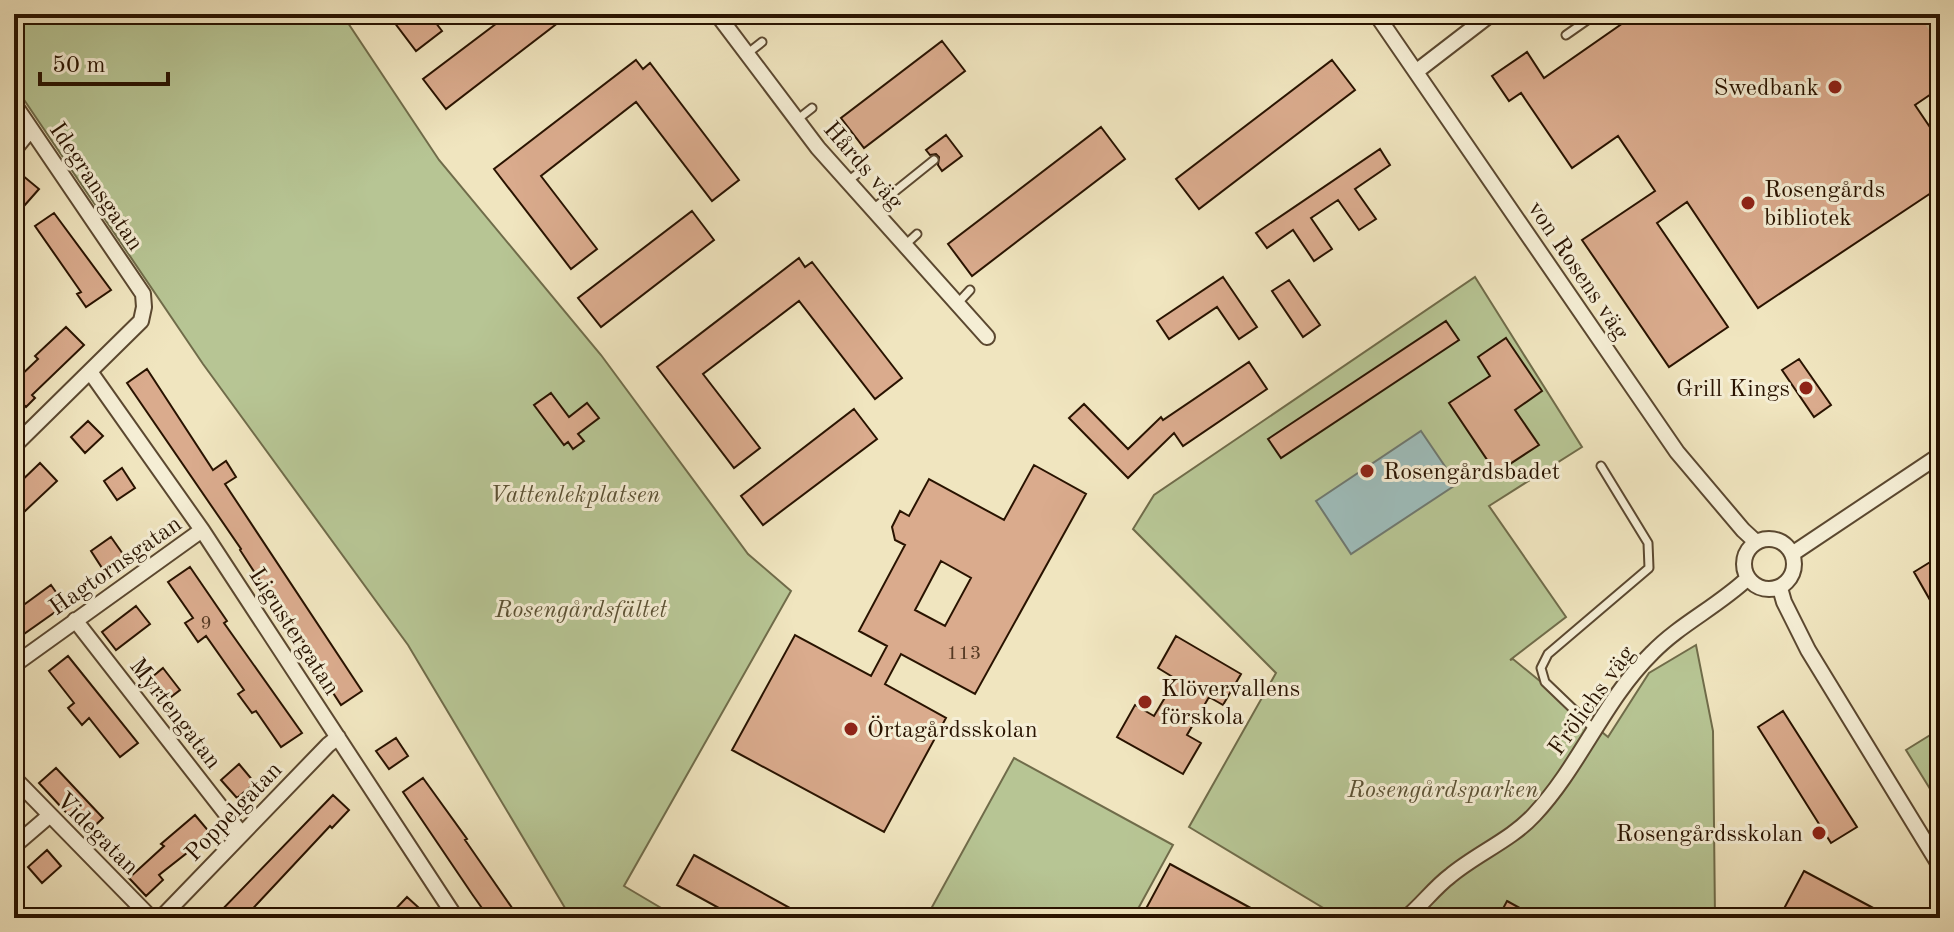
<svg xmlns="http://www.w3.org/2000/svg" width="1954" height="932" viewBox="0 0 1954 932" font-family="'Old Standard TT',serif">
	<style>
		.green { fill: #b7c594; stroke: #706c4a; stroke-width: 2 }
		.water { fill: #9ebdbb; stroke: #6f7970; stroke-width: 2 }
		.building { fill: #daab8d; stroke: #291300; stroke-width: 2; fill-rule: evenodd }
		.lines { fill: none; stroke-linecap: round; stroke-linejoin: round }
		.secondary-tunnel { stroke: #d2c6a2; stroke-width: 18; stroke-dasharray: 18 9; stroke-linecap: butt }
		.service-casing { stroke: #5b4830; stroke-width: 11 }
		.minor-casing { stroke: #5b4830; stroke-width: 18 }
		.service { stroke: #f5eed5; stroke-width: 7 }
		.minor { stroke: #f5eed5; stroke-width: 14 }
		.poi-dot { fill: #8f2418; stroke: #f5eed5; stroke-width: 3 }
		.labels { text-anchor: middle; stroke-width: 6; stroke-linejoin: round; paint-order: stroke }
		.number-label { font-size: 20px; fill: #553923 }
		.poi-label { font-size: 24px; fill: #291300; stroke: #f5eed5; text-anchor: start }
		.street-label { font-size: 24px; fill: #291300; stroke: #f5eed5 }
		.park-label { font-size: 24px; font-style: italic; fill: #5b5134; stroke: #f5eed5 }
	</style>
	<rect width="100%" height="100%" fill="#f0e5bf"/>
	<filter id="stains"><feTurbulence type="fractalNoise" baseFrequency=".0025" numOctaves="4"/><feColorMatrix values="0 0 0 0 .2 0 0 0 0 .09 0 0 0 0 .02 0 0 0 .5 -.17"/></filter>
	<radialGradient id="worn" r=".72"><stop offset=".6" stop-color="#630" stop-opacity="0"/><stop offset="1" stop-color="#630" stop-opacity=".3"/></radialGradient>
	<path class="green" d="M14,14h328l97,146 162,195 147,199 43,37 -167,295 54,32h-107l-163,-273 -205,-281 -189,-279z
		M1475,277l107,170 -93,59 77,111 -56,43 3,-1 95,78 41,-64 47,-28 17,86 2,187h-375l-151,-91 87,-154 -143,-144 21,-34z
		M1940,729v65l-5,3 -29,-47z
		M1014,758l159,87 -40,73h-207z"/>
	<path class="water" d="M1421,431l36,53 -106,70 -35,-53z"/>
	<path class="building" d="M388,14h41l13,17 -26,20z
		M509,14h44l6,8 -113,87 -23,-30z
		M1636,14h304v74l-25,17 25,37v45l-182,121 -71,-106 -30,21 71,104 -59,40 -87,-127 73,-49 -37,-55 -46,32 -51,-75 -12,8 -17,-25 35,-24 17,26z
		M942,41l23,30 -101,77 -23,-30z
		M636,60l7,9 7,-6 89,117 -27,21 -76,-99 -95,74 56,73 -26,20 -77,-100z
		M1332,60l23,30 -156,119 -23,-30z
		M1101,127l24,32 -153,117 -24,-32z
		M946,135l16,21 -20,15 -4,-6 1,-8 -3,-3 -6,1 -4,-5z
		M1380,149l10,16 -35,24 21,30 -17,11 -21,-30 -27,18 21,31 -18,12 -21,-31 -26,18 -11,-15z
		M22,175l17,14 -15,17 -10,-8v-14z
		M692,211l22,29 -113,87 -23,-29z
		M54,213l57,77 -25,17 -9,-13 4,-2 -46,-66z
		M799,258l6,9 7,-5 90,116 -27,21 -76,-98 -96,73 57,74 -26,20 -77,-101z
		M1223,277l34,50 -18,12 -22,-32 -48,32 -12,-18z
		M1289,280l31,45 -17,12 -31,-46z
		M1446,321l13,19 -178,118 -13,-19z
		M66,327l18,18 -52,50 3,3 -9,9 -12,-12v-13l24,-23 -3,-3z
		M1506,338l36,53 -27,19 24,35 -43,28 -47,-70 41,-27 -12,-19z
		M1799,359l32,46 -17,12 -32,-47z
		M1249,362l18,27 -84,57 -9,-13 -46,45 -59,-60 15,-14 44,45 33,-32 2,3z
		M147,369l66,101 13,-9 10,16 -11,7 137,207 -21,14 -101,-155 1,-1 -114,-166z
		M551,393l18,24 18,-14 12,15 -21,16 6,7 -11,8 -5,-7 -4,3 -30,-40z
		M854,409l23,30 -114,86 -22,-29z
		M88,421l15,15 -18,17 -14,-16z
		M40,463l17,18 -33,31 -10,-11v-13z
		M1034,465l52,29 -111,200 -74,-40 -16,30 61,34 -62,114 -152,-82 63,-115 76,41 16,-30 -28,-15 46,-86 -10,-5 -3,-13 8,-16 9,5 20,-37 75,41zM941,561l30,17 -26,48 -30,-16z
		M122,468l13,20 -18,12 -13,-19z
		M111,537l14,20 -21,14 -13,-20z
		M1940,556v38l-10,6 -16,-28z
		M190,567l37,54 -3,2 78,110 -21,14 -25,-36 -4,2 -14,-19 6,-4 -38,-54 -8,6 -13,-19 8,-5 -25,-36z
		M51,585l14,20 -51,36v-29z
		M136,606l14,18 -34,26 -14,-18z
		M1176,636l65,38 -18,31 -14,-8 -22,38 14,8 -18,31 -66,-37 18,-32 19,11 22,-37 -18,-11z
		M68,656l70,87 -18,14 -31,-39 -7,7 -14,-17 6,-5 -25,-32z
		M163,668l17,22 -17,13 -17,-21z
		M1783,711l74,116 -26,16 -73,-116z
		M396,738l12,18 -19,13 -13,-18z
		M239,764l16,19 -18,15 -16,-18z
		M56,768l47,50 -17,16 -47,-51z
		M423,778l44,61 -2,1 54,78h-30l-17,-24 -69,-102z
		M333,795l16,15 -17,18 -2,-2 -86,92h-30z
		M195,815l16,19 -52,41 4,5 -17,16 -17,-18 35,-32 -3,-2z
		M47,850l14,16 -19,17 -14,-16z
		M694,855l114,63h-71l-60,-33z
		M1170,864l99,54h-128z
		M1804,871l88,47h-113z
		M407,897l23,21h-43z
		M1507,901l31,17h-40z"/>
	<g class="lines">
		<path class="secondary-tunnel" d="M1929,14l11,16"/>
		<defs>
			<path id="service" d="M1566,35l30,-21
				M748,53l14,-11
				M798,119l14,-11
				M848,181l14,-11
				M873,209l61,-49
				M905,245l12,-11
				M957,304l13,-14
				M1594,729l-49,-47 -4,-14 7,-14 101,-86 -1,-25 -47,-77
				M1927,844l13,-8"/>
			<path id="minor" d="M717,14l101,134 169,189
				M1376,14l301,438 66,78 13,12
				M1417,71l74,-57
				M14,104l129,190 1,13 -3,14 -127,125
				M14,150l17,-21
				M91,373l111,157 254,388
				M1744 564a25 25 0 1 1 50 0a25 25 0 1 1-50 0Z
				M1792,554l148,-99
				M1780,588l4,14 24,48 132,216
				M75,620l166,213
				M14,665l188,-135
				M14,778l137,140
				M14,846l35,-30
				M161,918l167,-173 10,-8
				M1406,918c16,-13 28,-30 44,-42 26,-22 61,-36 84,-61 46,-49 70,-115 118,-162 28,-29 65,-46 96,-75"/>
		</defs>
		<use href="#service" class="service-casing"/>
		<use href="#minor" class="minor-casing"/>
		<use href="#service" class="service"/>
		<use href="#minor" class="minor"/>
	</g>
	<g class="poi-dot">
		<circle cx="1835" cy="87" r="8"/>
		<circle cx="1748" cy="203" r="8"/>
		<circle cx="1806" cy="388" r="8"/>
		<circle cx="1367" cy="471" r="8"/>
		<circle cx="1145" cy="702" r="8"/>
		<circle cx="851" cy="729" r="8"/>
		<circle cx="1819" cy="833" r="8"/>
	</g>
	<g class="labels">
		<g class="number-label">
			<text x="206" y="629">9</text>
			<text x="964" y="659">113</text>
		</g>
		<g class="poi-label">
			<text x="1819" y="95" text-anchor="end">Swedbank</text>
			<text x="1764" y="197">Rosengårds<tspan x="1764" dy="28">bibliotek</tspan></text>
			<text x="1790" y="396" text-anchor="end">Grill Kings</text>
			<text x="1383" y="479">Rosengårdsbadet</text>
			<text x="1161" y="696">Klövervallens<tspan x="1161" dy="28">förskola</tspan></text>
			<text x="867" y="737">Örtagårdsskolan</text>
			<text x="1803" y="841" text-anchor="end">Rosengårdsskolan</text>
		</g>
		<g class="street-label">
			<text transform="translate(864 165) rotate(49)" y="8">Hårds väg</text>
			<text transform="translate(97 186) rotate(56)" y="8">Idegransgatan</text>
			<text transform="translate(1579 270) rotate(56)" y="8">von Rosens väg</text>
			<text transform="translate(115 565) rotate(-35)" y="8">Hagtornsgatan</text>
			<text transform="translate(295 631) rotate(57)" y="8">Ligustergatan</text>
			<text transform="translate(1591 700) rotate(-54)" y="8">Frölichs väg</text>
			<text transform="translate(176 713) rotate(52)" y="8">Myrtengatan</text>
			<text transform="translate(233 811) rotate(-46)" y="8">Poppelgatan</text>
			<text transform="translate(98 833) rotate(45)" y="8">Videgatan</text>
		</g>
		<g class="park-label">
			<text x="575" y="502">Vattenlekplatsen</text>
			<text x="581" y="617">Rosengårdsfältet</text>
			<text x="1443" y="797">Rosengårdsparken</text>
		</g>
	</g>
	<rect width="1954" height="932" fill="none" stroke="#f0e5bf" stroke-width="48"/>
	<rect x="16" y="16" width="1922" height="900" fill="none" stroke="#291300" stroke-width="4"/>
	<rect x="24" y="24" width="1906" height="884" fill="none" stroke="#291300" stroke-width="2"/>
	<path d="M40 72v12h128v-12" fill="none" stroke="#291300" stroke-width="4"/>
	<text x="52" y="72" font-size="24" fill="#291300" stroke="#f5eed5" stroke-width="6" paint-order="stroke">50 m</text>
	<rect width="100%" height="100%" filter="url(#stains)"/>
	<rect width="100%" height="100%" fill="url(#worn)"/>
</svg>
